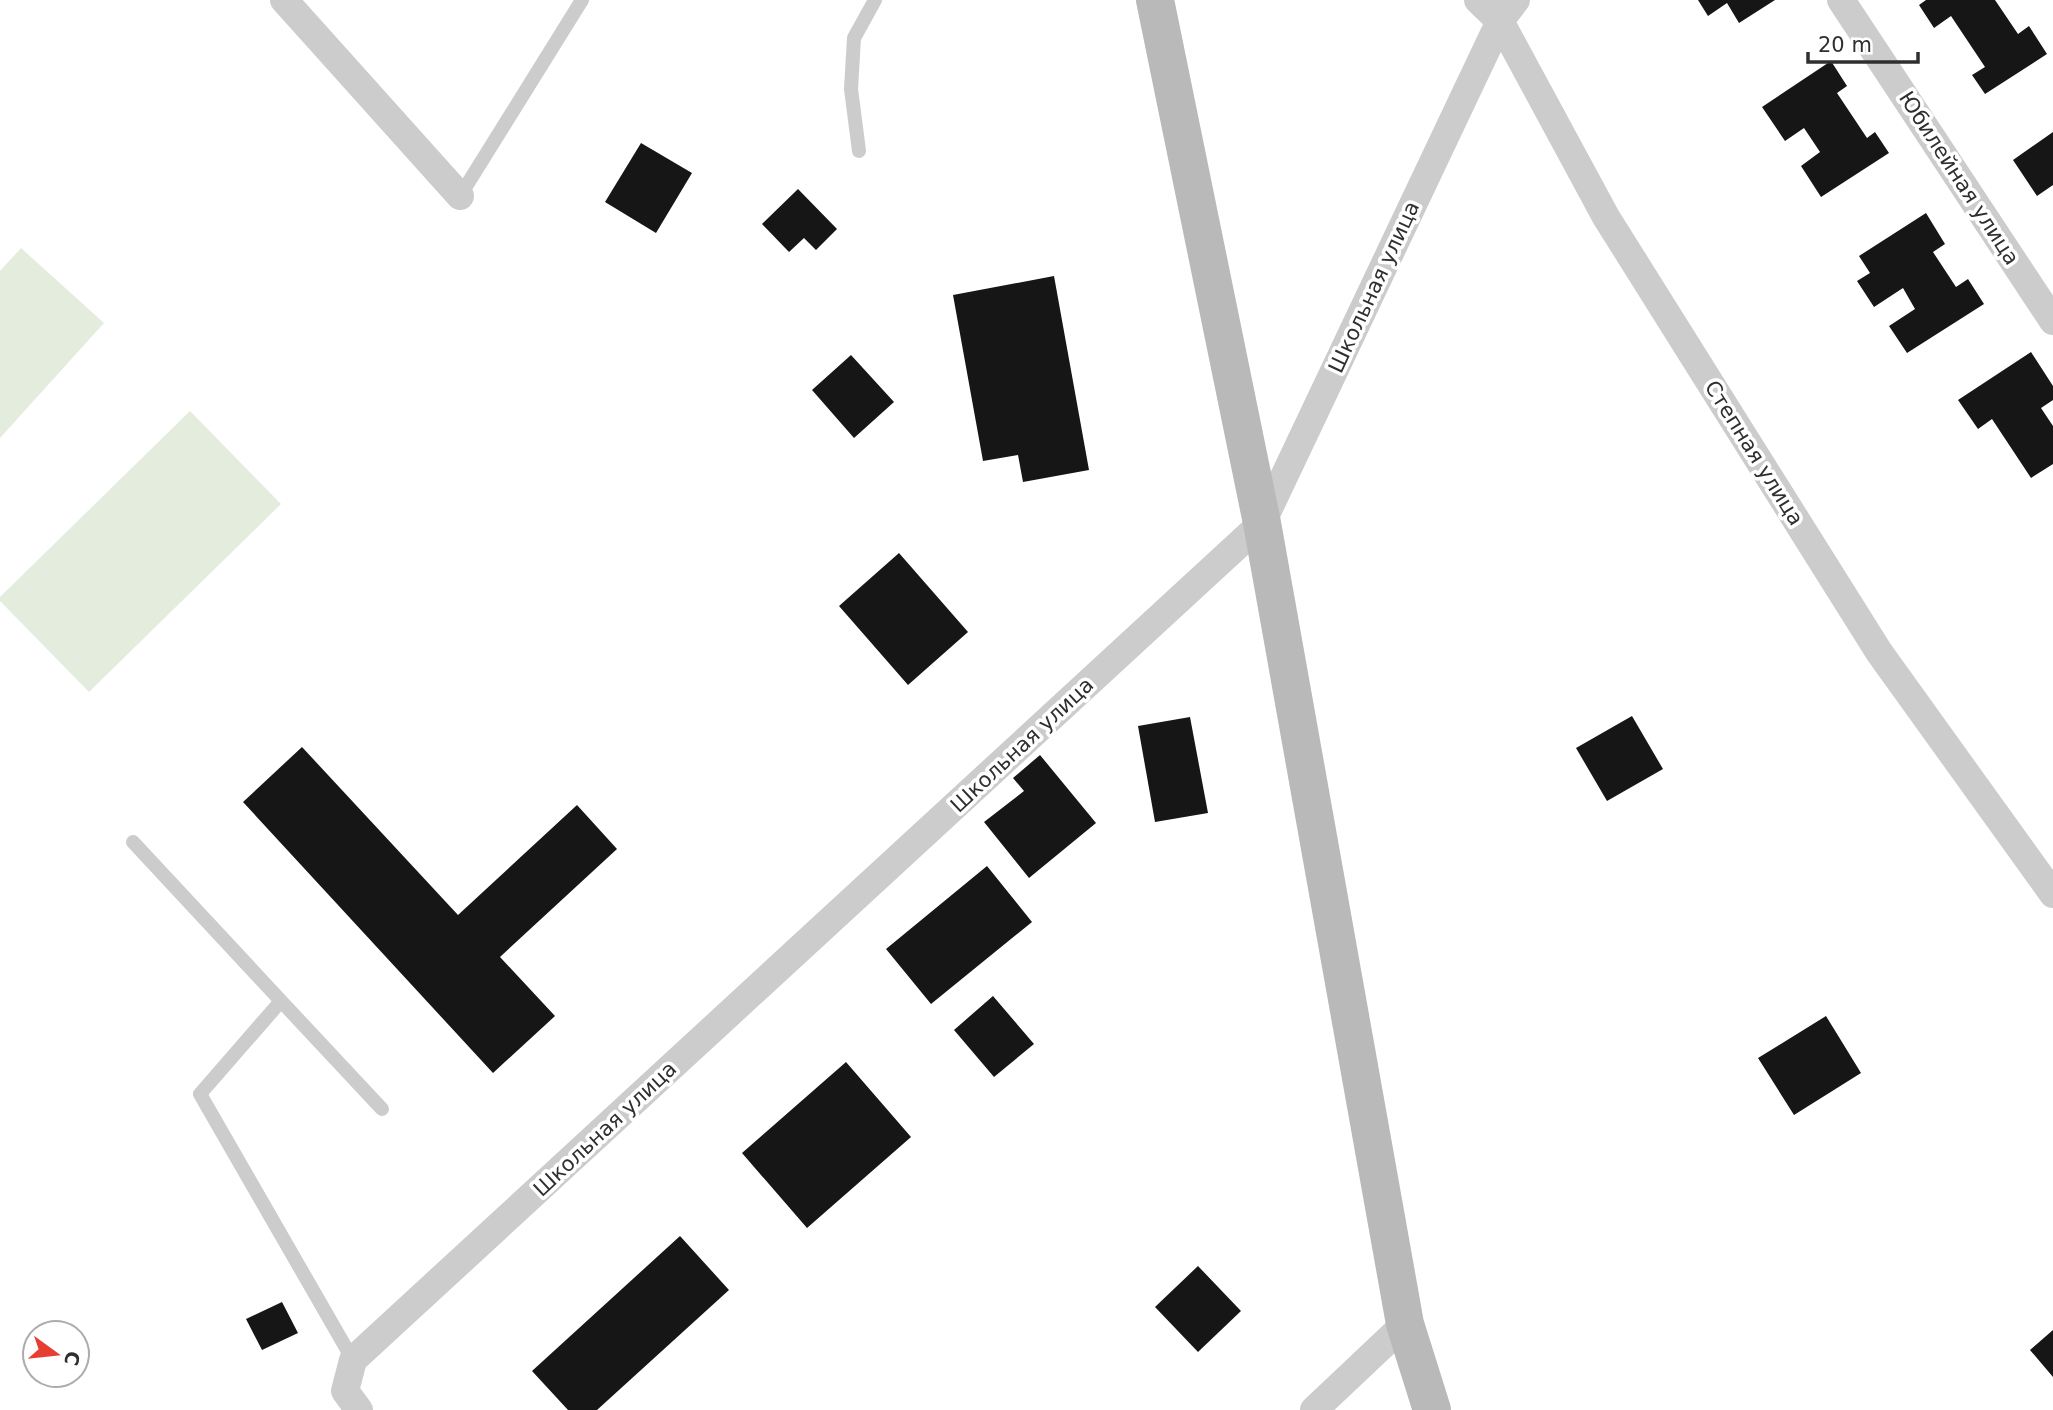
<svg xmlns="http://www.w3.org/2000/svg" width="2053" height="1410" viewBox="0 0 2053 1410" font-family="'DejaVu Sans',sans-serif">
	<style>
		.green { fill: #e3ecdd }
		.building { fill: #161616 }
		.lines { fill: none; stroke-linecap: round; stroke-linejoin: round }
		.lane { stroke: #ccc; stroke-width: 14 }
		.street { stroke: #ccc; stroke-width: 28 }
		.secondary { stroke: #b9b9b9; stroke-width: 38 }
		.labels { text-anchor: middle; stroke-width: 7; stroke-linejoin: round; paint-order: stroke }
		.street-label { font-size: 21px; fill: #2f2f2f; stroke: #fff }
	</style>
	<rect width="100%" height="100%" fill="#fff"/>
	<path class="green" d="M21,248l83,75 -104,115v-167z
		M190,411l91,93 -192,188 -89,-91v-4z"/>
	<path class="building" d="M1698,0h77l-36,23 -12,-20 -19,13z
		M1926,0h69l23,34 11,-8 18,28 -62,40 -13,-19 13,-8 -34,-51 -17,12 -15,-23z
		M1831,61l16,25 -10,7 30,45 8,-6 14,21 -68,44 -20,-31 19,-14 -16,-24 -19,13 -23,-34z
		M2053,132v53l-16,11 -24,-36z
		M641,143l51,30 -36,60 -51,-31z
		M798,189l39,40 -21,21 -12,-12 -15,14 -27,-28z
		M1926,213l19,31 -12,8 23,35 12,-8 16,25 -77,49 -18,-27 26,-17 -12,-21 -29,19 -17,-26 13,-8 -11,-17z
		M1054,276l35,194 -66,12 -5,-27 -35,6 -30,-166z
		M2031,352l22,34v14l-12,8 12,18v38l-22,14 -39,-59 -14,10 -20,-29z
		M851,355l43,47 -40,36 -42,-48z
		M899,553l69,79 -60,53 -69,-79z
		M1632,716l31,53 -56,32 -31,-53z
		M1190,717l18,96 -53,9 -17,-96z
		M302,747l156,168 119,-110 40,44 -117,108 55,59 -62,57 -250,-271z
		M1040,755l56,68 -67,55 -45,-56 40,-31 -11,-13z
		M987,866l45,56 -101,82 -45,-55z
		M993,996l41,48 -40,33 -40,-47z
		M1826,1016l35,57 -67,42 -36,-57z
		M846,1062l65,75 -104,91 -65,-75z
		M680,1236l49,54 -132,120h-29l-36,-39z
		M1198,1266l43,45 -43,41 -43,-45z
		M282,1302l16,31 -36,17 -16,-31z
		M2053,1330v47l-23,-27z"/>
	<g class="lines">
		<path class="lane" d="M859,151l-8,-62 3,-51 21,-38
			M460,196l122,-196
			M133,842l148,159 -81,93 153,266
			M281,1001l101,108"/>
		<path class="street" d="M284,0l176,196
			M1478,0l22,21 106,196 273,435 174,242
			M1841,0l212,321
			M359,1410l-14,-19 8,-31 909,-837 238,-502 16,-21
			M1314,1410l91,-86"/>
		<path class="secondary" d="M1155,0l107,523 143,801 27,86"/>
	</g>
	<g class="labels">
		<g class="street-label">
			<text transform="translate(1959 178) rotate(57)" y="7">Юбилейная улица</text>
			<text transform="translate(1374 287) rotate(-65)" y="7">Школьная улица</text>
			<text transform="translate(1754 453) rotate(58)" y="7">Степная улица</text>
			<text transform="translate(1022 745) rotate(-43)" y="7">Школьная улица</text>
			<text transform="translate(605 1129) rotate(-43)" y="7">Школьная улица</text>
		</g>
	</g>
	<g transform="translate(56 1354) rotate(105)"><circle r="33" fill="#ffffff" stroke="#acacac" stroke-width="2"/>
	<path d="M0-5L12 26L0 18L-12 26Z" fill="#e63e32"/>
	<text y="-10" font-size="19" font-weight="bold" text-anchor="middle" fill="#2f2f2f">С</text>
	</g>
	<path d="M1808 52v10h110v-10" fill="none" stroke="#2f2f2f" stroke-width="3.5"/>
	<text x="1818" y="52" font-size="21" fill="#2f2f2f" stroke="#ffffff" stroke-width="5" paint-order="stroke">20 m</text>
</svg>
